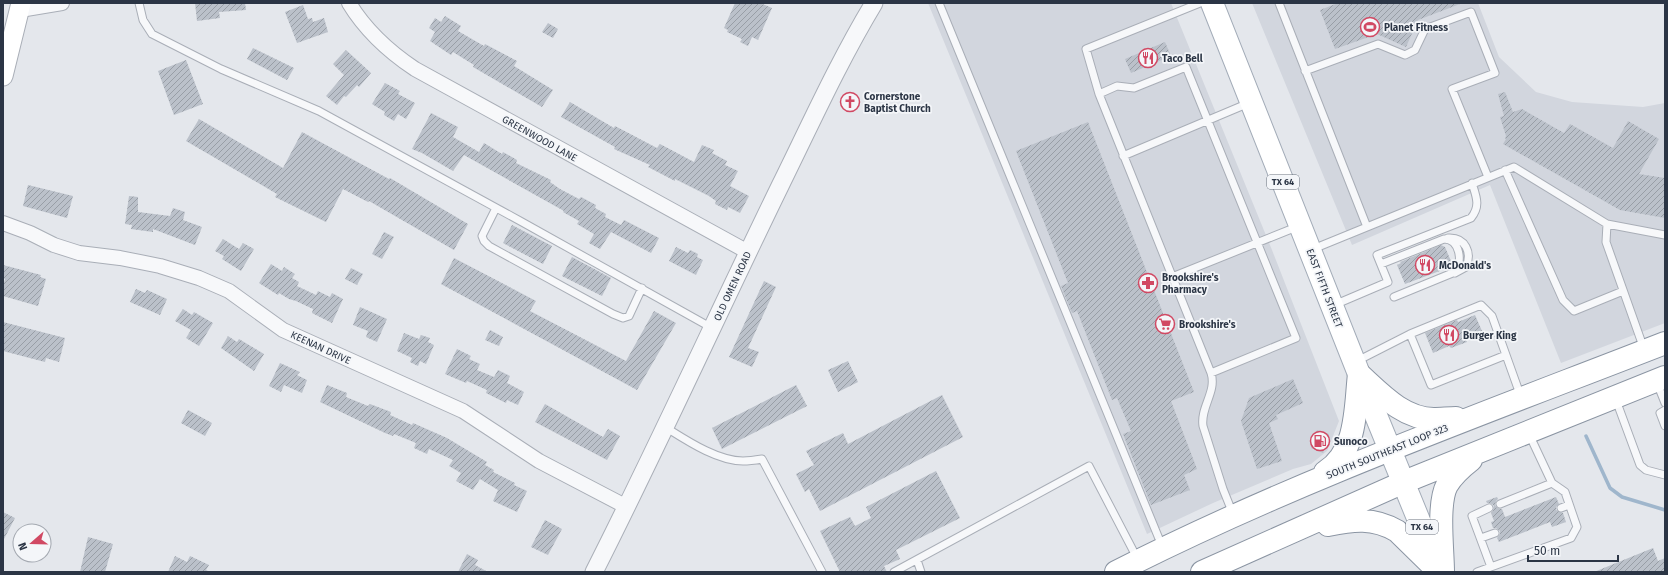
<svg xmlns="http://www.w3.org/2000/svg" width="1668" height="575" viewBox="0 0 1668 575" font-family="'Fira Sans',sans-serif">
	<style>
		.built { fill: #d2d6de }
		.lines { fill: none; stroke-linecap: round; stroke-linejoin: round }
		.stream { stroke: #9fb6cc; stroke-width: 3.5 }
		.building { fill: url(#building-hatch) }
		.service-casing { stroke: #a9aeb7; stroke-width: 9 }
		.minor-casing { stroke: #a9aeb7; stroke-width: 16 }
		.tertiary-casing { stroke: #a9aeb7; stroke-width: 19 }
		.secondary-casing { stroke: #a9aeb7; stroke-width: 21 }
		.primary-casing { stroke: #a3acb8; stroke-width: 24 }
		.trunk-casing { stroke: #8b95a3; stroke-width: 24 }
		.service { stroke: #f7f8fa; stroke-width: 7 }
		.minor { stroke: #f7f8fa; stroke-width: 14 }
		.tertiary { stroke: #f7f8fa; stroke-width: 17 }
		.secondary { stroke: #fff; stroke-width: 19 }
		.primary { stroke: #fff; stroke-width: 22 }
		.trunk { stroke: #fff; stroke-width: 22 }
		.labels { text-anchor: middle; stroke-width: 3.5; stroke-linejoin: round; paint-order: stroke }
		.shield { fill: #f4f6f9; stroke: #676f7b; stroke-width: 1 }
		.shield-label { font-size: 9px; font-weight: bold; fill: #2b3545 }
		.poi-label { font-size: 10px; font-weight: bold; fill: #2b3545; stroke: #f4f6f9; text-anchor: start }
		.street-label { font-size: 10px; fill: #2b3545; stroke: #f4f6f9 }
	</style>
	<defs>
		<pattern id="building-hatch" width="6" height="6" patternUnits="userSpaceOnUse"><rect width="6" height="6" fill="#bbc1ca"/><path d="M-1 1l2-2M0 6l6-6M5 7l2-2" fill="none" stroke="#989ea6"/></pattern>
	</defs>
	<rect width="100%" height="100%" fill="#e4e7ec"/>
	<path class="built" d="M928,3h243l101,247 67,171 -12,30 -16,13 -18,5 -80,34 -66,31z
		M1252,3h226l21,54 37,35 36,10 71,5 22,-4v220l-104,40 -71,-178 -138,60z"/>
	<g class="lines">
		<path class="stream" d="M1586,436l24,52 12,9 43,13"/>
	</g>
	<path class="building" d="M195,3h50l1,7 -27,2 1,6 -23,3z
		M735,3h25l12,5 -14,32 -6,-3 -4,9 -8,-4 2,-3 -15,-7 1,-2 -4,-2z
		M1338,3h121l1,1 -42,16 -12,27 -29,-13 -42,15 -15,-39z
		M303,5l5,14 4,-1 1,4 11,-4 4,14 -31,11 -12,-31z
		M445,16l16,10 -3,5 26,15 1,-2 32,17 -3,5 39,24 -11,17 -69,-40 1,-2 -21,-13 -2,3 -21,-14 5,-9 -6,-4 6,-10 6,4z
		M548,23l10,6 -5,9 -11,-6z
		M1165,42l6,14 -40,17 -6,-14z
		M253,48l41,20 -7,12 -40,-21z
		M346,50l25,23 -12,14 -2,-2 -11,12 -2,-1 -7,9 -11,-9 18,-21 -11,-11z
		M186,60l17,44 -29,11 -16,-44z
		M385,83l15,8 -2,3 17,9 -9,16 -8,-5 -4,7 -10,-6 1,-3 -13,-8z
		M1505,92l8,20 9,-3 42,24 6,-9 43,24 15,-27 31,18 -20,35 26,4v40l-45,-8 -117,-66 3,-5 -1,-1 1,-2 -6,-19 4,-1 -6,-22z
		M570,102l44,26 1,-2 42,22 3,-4 34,18 8,-17 12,5 -2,3 15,8 -2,4 13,6 -8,15 19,10 -9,17 -12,-6 -1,3 -12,-6 1,-3 -7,-5 -34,-17v2l-27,-14 2,-2 -36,-16 1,-2 -54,-30z
		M431,113l27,14 -5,10 26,15 5,-9 18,11 1,-2 14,8 -1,3 35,17 -1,2 10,7 19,10 2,-2 15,8 -1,3 11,6 -1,3 16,8 3,-5 35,18 -8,15 -40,-21 -11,17 -11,-6 5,-9 -17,-10 2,-3 -16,-9 1,-1 -100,-56 -11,16 -31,-18 -10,-4z
		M199,119l84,49 19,-36 87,47 1,-1 78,46 -14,26 -85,-49 -1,1 -25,-13 -17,33 -51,-25 2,-3 -91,-53z
		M1088,122l106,270 -23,9 26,68 -13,6 6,15 -39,15 -28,-71 8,-3 -14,-33 -5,2 -35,-89 -5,2 -11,-27 7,-3 -52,-132z
		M28,185l45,11 -6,22 -44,-12z
		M129,196l9,1v15l32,4 3,-8 12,4 -2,8 19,7 -7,18 -42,-16v3l-22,-3 1,-4 -7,-1z
		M512,225l40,21 -9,18 -40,-21z
		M384,232l10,5 -12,22 -10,-5z
		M223,239l16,10 4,-6 11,6 -13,22 -19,-12 2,-3 -9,-5z
		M1441,245l4,2 8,19 -48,18 -8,-19 4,-2 -1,-1z
		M676,247l12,6 2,-3 8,4 -1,3 6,3 -7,15 -27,-14z
		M572,257l39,21 -9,18 -40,-20z
		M454,258l82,43 -6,10 96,50 28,-50 22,12 -39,67 -196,-106z
		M271,264l11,7 2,-4 11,7 -3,4 7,4 -2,4 19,9 2,-4 12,6 2,-4 11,6 -11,24 -20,-10 1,-4 -17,-8 -7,-2 -10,-6 -1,2 -19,-12z
		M3,265l38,10 -1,2 6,2 -8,27 -35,-10v-10l2,-7 -2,-1z
		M351,268l12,6 -6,11 -12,-6z
		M764,281l12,6 -28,61 11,4 -7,15 -23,-10z
		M136,289l9,4 2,-3 20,9 -7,16 -30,-13z
		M360,307l27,12 -10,23 -11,-5 2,-6 -15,-6z
		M183,309l9,6 2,-3 19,11 -14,23 -13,-8 5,-8 -16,-9z
		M1475,315l7,16 -17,7 2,4 -16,6 -2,-2 -16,7 -8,-20 32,-13 1,2z
		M3,322l62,16 -6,24 -13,-4 -1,4 -42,-11z
		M490,330l13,7 -4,9 -14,-6z
		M404,333l15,6 2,-4 9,3 -2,4 6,3 -8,19 -6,-3 -2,5 -8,-4 2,-4 -15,-7z
		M228,336l9,6 2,-3 25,15 -10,17 -33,-23z
		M457,349l14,7 -2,3 11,5 -3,6 17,7 4,-7 12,6 -3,7 17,9 -6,13 -11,-5 -1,3 -20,-10 1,-3 -20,-9 -1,2 -21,-9z
		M848,361l10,21 -20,10 -10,-22z
		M280,363l20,9 -3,3 10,5 -5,13 -18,-8 -3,7 -12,-6z
		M1293,379l10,24 -27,12 2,4 -9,4 13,38 -25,8 -16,-48 8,-23z
		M327,385l20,8 -1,4 22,9 2,-2 21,8 -1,3 22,10 1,-2 34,15 40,24 -2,3 9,5 -1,2 22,11 -1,2 13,6 -10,21 -24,-11 5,-11 -18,-11 -7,11 -17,-9 5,-8 -12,-7 4,-6 -24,-11 -2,5 -13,-6 2,-5 -22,-9 -1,2 -8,-3 -65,-31z
		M796,385l11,21 -85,43 -10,-21z
		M942,395l21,42 -143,74 -11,-22 -4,3 -9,-18 18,-9 -8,-14 37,-18 5,11z
		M545,404l58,33 5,-8 12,7 -13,24 -72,-38z
		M188,410l24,13 -7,13 -24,-13z
		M1317,430l12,4 -6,19 -12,-5z
		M936,471l24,47 -64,32 4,9 -16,7 3,6h-47l-20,-41 30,-14 5,9 16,-8 -5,-11z
		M1497,497l1,2 -2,2 -1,4 2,3 5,1 3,8 51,-20 3,7 -3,3v3l7,3 3,9 -14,5 -2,-5 -51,20 -2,-4 3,-4v-3l-4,-3h-3l-2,-6 3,-1 -3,-8 2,-2 1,-5 -2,-2 -5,-1 -1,-2z
		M3,512l12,6 -12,23z
		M545,520l17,9 -14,26 -17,-8z
		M88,537l25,7 -8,28h-25z
		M1653,548l5,13 7,-3v14h-71z
		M467,554l11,6 -3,5 13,7h-30z
		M175,556l12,6 3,-6 19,9 -3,5 4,2h-42z"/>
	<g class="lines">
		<defs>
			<path id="service" d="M139,3l4,17 9,14 69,35 98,42 203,111 190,106
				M939,3l223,543
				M1200,3l-114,46 13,45 112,279c6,19 -11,34 -8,53l20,63 10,25
				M1279,3l88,224
				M1305,71l73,-27 27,11 10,-5 10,-21 46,-17 24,61 -43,16 36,88
				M1099,94l18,-8 17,2 52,-21 110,271 -85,35
				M1123,156l126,-53
				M1505,170l58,130 11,11 49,-20
				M496,208l-14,28 2,5 5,5 124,68 10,4 6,-2 13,-28
				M1607,224l-1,18 38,107
				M1448,238c18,-1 24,15 18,29l-11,6
				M1313,249l201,-82 93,57 58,11
				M1381,264l63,-25c16,0 19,23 11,33l-61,25
				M1172,277l127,-51
				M1334,305l54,-23 -11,-27 94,-37c10,-12 5,-22 1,-35
				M1410,334l71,-29 11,11 14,39
				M1357,361l53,-27 21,51 75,-30 15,42
				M1657,383l8,20
				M1616,400l24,65 6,5 19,5
				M1665,410l-5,3 5,13
				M665,427c21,13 52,34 78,34 6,0 13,-1 19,-2l60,113
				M1500,504l52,-21
				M1489,508l-17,8 19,51
				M1561,508l8,-3
				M1481,538l14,-5
				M917,560l4,12
				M894,572l195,-106 48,92
				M1477,572l94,-34 6,-11 -12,-35 -13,-9 -23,-49"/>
			<path id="minor" d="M349,3c17,28 39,48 66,66l333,183
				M20,10l42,-7
				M3,223l27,10 24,12 25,8 41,5 40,8 39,12 30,13 54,39 180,81 76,50 88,46"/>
			<path id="tertiary" d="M594,572c65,-128 124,-259 187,-388 30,-61 58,-123 93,-181"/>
			<path id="secondary" d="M3,76l18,-73"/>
			<path id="primary" d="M1212,3l147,371 81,198"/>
			<path id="trunk" d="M1359,374c21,19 44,45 75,45 7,0 15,-1 22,-1
				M1325,472c33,-21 30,-64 34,-98
				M1328,525c25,-5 45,-8 69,6l42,41
				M1116,572c177,-90 364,-157 549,-229
				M1202,572l202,-90 261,-105
				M1443,572c0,-22 -6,-68 4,-87 6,-10 15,-18 24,-25"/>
		</defs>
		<use href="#service" class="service-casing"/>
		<use href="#minor" class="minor-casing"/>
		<use href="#tertiary" class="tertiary-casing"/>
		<use href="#secondary" class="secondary-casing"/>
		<use href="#primary" class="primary-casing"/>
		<use href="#trunk" class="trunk-casing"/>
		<use href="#service" class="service"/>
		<use href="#minor" class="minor"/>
		<use href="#tertiary" class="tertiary"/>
		<use href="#secondary" class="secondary"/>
		<use href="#primary" class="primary"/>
		<use href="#trunk" class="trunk"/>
	</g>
	<defs>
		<symbol id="stadium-ring" viewBox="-11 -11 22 22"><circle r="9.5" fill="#f4f6f9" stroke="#d14963" stroke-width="1.5"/><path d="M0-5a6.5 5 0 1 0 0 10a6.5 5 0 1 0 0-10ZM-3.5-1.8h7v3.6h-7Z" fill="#d14963"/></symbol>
		<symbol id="restaurant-ring" viewBox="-11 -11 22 22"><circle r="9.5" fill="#f4f6f9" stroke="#d14963" stroke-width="1.5"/><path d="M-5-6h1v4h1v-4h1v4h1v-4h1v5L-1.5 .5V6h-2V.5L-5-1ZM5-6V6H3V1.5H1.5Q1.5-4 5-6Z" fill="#d14963"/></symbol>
		<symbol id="church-ring" viewBox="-11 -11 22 22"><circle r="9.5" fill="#f4f6f9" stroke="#d14963" stroke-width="1.5"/><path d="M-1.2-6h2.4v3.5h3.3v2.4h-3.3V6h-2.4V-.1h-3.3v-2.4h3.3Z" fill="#d14963"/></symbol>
		<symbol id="pharmacy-ring" viewBox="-11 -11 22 22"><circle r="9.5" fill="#f4f6f9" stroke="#d14963" stroke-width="1.5"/><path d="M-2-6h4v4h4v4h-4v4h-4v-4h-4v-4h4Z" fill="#d14963"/></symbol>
		<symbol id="supermarket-ring" viewBox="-11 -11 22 22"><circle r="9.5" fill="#f4f6f9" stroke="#d14963" stroke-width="1.5"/><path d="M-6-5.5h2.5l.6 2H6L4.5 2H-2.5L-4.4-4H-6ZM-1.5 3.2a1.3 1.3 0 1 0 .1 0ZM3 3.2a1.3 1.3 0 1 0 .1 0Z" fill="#d14963"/></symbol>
		<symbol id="fuel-ring" viewBox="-11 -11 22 22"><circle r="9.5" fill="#f4f6f9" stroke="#d14963" stroke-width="1.5"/><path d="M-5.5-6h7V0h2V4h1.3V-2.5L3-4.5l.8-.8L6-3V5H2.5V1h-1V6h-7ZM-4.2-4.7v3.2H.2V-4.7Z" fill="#d14963"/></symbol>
	</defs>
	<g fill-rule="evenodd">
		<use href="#stadium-ring" x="1359" y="16" width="22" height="22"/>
		<use href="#restaurant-ring" x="1137" y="47" width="22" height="22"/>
		<use href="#church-ring" x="839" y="91" width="22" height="22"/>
		<use href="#restaurant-ring" x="1414" y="254" width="22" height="22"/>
		<use href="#pharmacy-ring" x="1137" y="272" width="22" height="22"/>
		<use href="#supermarket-ring" x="1154" y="313" width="22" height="22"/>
		<use href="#restaurant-ring" x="1438" y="324" width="22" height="22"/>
		<use href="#fuel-ring" x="1309" y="430" width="22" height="22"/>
	</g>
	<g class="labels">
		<g class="shield">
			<rect x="1267" y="175" width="32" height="14" rx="3"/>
			<rect x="1406" y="520" width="32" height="14" rx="3"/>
		</g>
		<g class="shield-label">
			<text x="1283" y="185">TX 64</text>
			<text x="1422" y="530">TX 64</text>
		</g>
		<g class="poi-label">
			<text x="1384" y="31">Planet Fitness</text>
			<text x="1162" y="62">Taco Bell</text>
			<text x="864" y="100">Cornerstone<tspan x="864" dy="12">Baptist Church</tspan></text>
			<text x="1439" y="269">McDonald's</text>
			<text x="1162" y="281">Brookshire's<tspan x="1162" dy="12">Pharmacy</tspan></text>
			<text x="1179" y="328">Brookshire's</text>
			<text x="1463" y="339">Burger King</text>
			<text x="1334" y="445">Sunoco</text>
		</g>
		<g class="street-label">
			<text transform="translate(540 138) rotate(29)" y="4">GREENWOOD LANE</text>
			<text transform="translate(732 286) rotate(-65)" y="4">OLD OMEN ROAD</text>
			<text transform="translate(1325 288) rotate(69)" y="4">EAST FIFTH STREET</text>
			<text transform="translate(321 347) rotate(25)" y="4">KEENAN DRIVE</text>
			<text transform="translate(1387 451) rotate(-22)" y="4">SOUTH SOUTHEAST LOOP 323</text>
		</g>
	</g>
	<rect width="1668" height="575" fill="none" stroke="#2b3545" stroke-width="8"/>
	<g transform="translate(32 543) rotate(250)"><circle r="19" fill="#f4f6f9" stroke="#a4a9b1"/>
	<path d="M0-3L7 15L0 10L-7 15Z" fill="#d14963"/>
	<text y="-6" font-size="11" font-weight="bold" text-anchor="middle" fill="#2b3545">N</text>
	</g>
	<path d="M1528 555v6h90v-6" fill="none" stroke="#2b3545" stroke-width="2"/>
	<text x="1534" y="555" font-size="12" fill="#2b3545" stroke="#f4f6f9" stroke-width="3" paint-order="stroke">50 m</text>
</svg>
